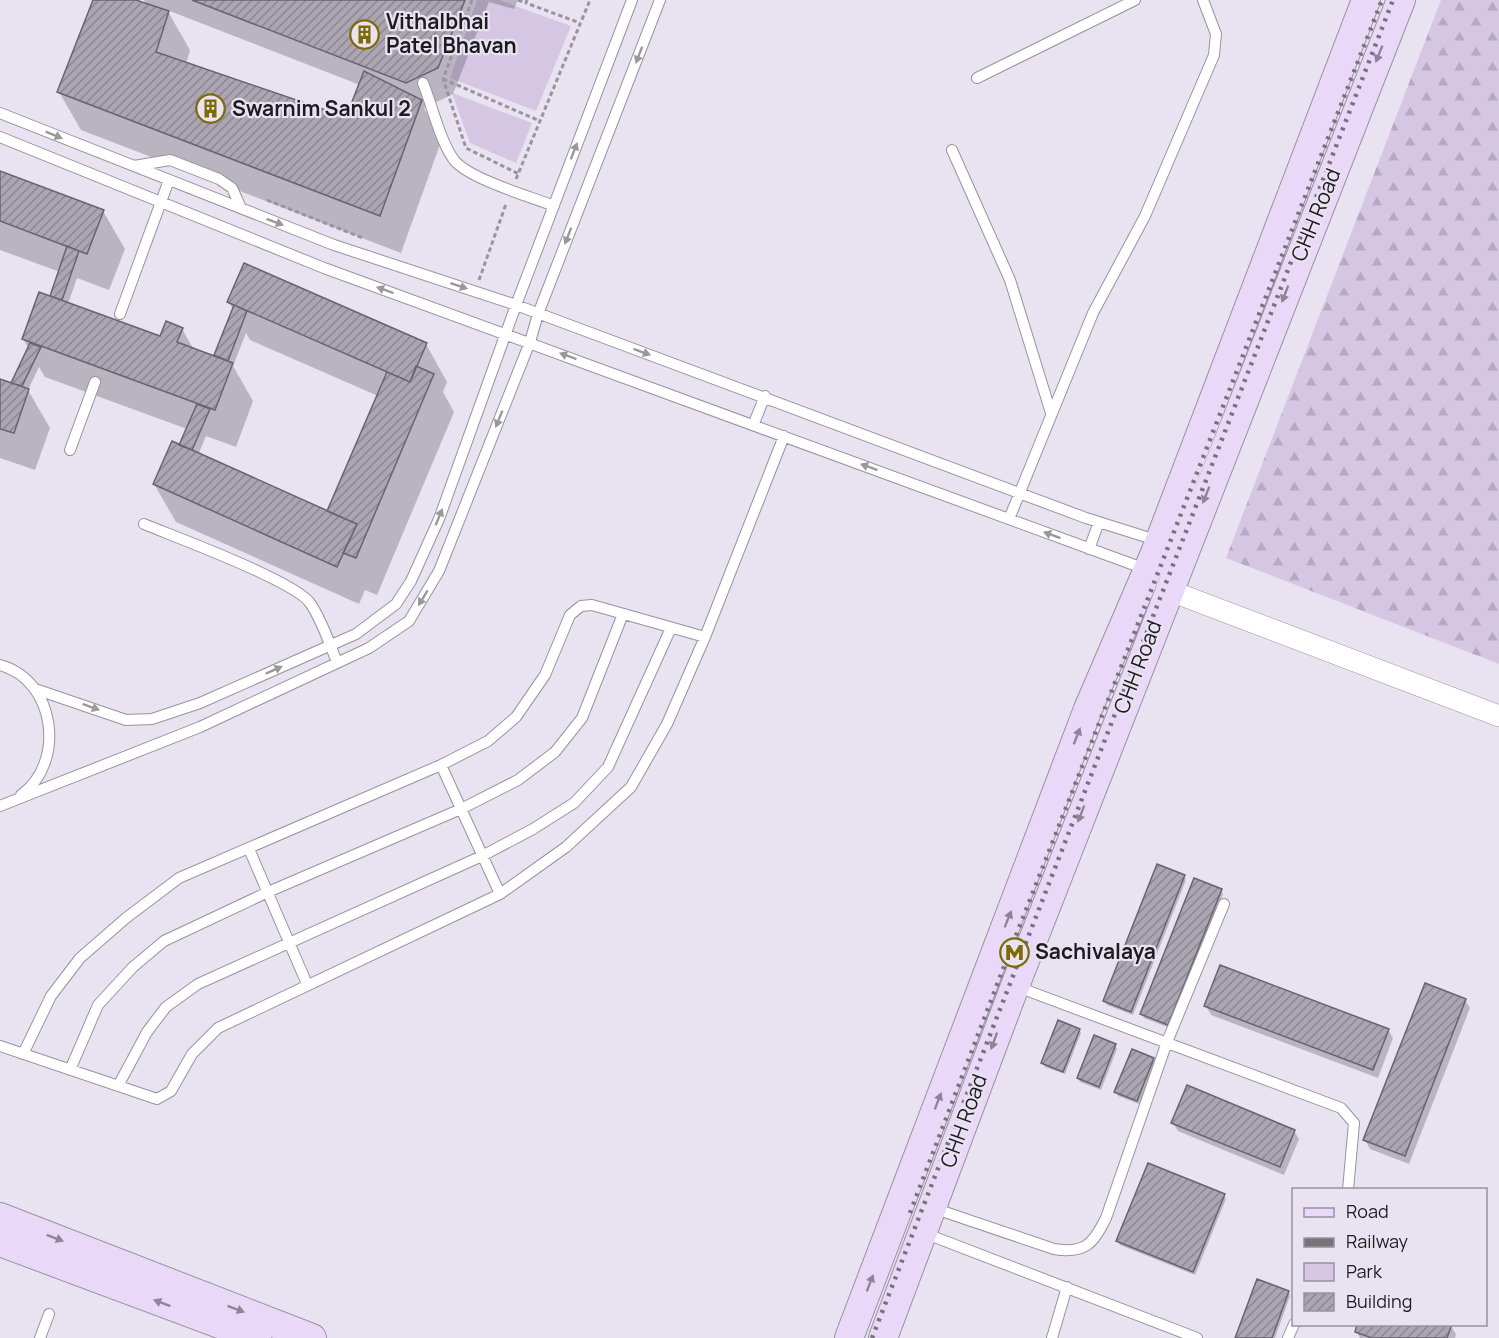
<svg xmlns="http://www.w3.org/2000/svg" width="1499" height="1338" viewBox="0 0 1499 1338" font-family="Manrope,sans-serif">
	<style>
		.green { fill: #d5c7e4 }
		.forest { fill: url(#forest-firs) }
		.shadow { fill: #0003; fill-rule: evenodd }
		.building { fill: url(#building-hatch); stroke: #68636e; stroke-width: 1.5 }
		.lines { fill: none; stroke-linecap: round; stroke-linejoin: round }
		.lane-casing { stroke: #98929e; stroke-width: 12 }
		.street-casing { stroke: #98929e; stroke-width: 22 }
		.secondary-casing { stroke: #98929e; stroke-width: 30 }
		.path { stroke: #99949e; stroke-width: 3; stroke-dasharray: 4.5 3; stroke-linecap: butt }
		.lane { stroke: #fff; stroke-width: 10 }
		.street { stroke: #fff; stroke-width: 21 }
		.secondary { stroke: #ead8f9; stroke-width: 28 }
		.rail { stroke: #77737b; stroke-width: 4.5; stroke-dasharray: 3 6; stroke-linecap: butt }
		.oneway { fill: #8e8397 }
		.oneway2 { fill: #99989a }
		.labels { text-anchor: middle; stroke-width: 4.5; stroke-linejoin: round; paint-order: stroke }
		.poi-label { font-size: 21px; font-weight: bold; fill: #1d1b1f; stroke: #e9e2f0; text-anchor: start }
		.street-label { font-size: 21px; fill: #1d1b1f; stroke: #e9e2f0 }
	</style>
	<defs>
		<pattern id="forest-firs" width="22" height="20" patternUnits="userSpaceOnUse" patternTransform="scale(1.5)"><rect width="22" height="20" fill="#d5c7e4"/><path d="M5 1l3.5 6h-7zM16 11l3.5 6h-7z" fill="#b6aac3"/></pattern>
		<pattern id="building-hatch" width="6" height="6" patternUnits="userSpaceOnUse" patternTransform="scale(1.5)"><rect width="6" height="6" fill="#aba5b2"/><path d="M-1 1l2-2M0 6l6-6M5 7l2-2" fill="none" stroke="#8b8690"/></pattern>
	</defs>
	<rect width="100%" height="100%" fill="#e9e2f0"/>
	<path class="green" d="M477,0h22l72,26 -35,85 -86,-33z
		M452,93l80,30 -16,40 -46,-20z"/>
	<path class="forest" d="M1441,0h58v664l-273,-106z"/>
	<path class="shadow" d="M95,0h36l16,5 -3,-5h374l-4,9 -25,-7 -36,92 -29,14 18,31 -41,114 -320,-123 -22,-38zM167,10l193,75 -13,34 -161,-55 4,-14z
		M0,173l103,38 22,38 -16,41 -32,-12 -9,26 93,34 21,-9 12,21 23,9 -2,-4 18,-45 -4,-8 197,42 21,38 -4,10 11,20 -77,183 -12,-5 -6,14 -183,-82 -22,-38 26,-37 7,-18 -142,-52 -6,-10 -11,23 22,38 -15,42 -35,-12v-77l11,3 18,-35 -6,-10 28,-41 9,-26 -60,-22zM246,333l4,7 128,56 -50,117 -130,-58 8,-19 30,11 17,-46 -20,-35z
		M1184,876l2,4 -53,135 -26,-10 -2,-4z
		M1221,890l2,4 -53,134 -26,-10 -2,-4z
		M1465,1000l5,8 -61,156 -39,-15 -5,-9z
		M1206,1006l182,24 5,8 -15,40 -167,-63z
		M1079,1030l2,3 -16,41 -20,-7 -2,-4z
		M1115,1045l2,4 -16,41 -21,-8 -2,-4z
		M1153,1059l2,4 -16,41 -21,-8 -2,-4z
		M1173,1123l121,8 5,8 -15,36 -106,-44z
		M1224,1195l2,4 -31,76 -75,-30 -2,-4z
		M1288,1292l2,4 -15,42h-39z
		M1451,1326l5,8 -1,4h-95l-4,-7z"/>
	<path class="building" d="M93,0h43l33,11 -13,41 190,65 18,-46 58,29 -42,116 -323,-124z
		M192,0h273l-27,68 -32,15z
		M0,171l104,39 -17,44 -87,-33z
		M67,246l12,5 -17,49 -12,-4z
		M244,263l183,80 -17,39 -183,-80z
		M39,292l121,44 6,-15 17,7 -6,14 56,21 -18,47 -193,-71z
		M234,305l13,6 -19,50 -14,-6z
		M30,343l11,4 -19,39 -11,-3z
		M416,366l18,8 -78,184 -13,-5 14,-29 -30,-13 60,-139 23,10z
		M0,379l29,10 -15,44 -14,-4z
		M197,404l13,5 -18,41 -13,-5z
		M172,441l185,83 -20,43 -184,-83z
		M1157,864l28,11 -54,137 -28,-11z
		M1194,878l28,11 -54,136 -28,-11z
		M1220,965l169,64 -16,41 -169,-64z
		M1425,983l41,16 -61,157 -42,-16z
		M1058,1020l22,9 -17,43 -22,-9z
		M1094,1035l22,9 -17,43 -22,-9z
		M1132,1049l22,9 -17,43 -23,-9z
		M1187,1085l108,45 -15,37 -109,-44z
		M1148,1163l77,31 -32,78 -77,-31z
		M1257,1279l32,12 -17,47h-37z
		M1357,1324h95l-5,14h-75l-17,-6z"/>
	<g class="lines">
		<defs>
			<path id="lane" d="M977,78l158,-78
				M423,83c9,22 17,58 31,77 15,19 75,36 100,46
				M0,113l334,132 182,60 570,213 73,23
				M0,137l324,131 824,302
				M952,150l58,130 41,133
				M134,166l36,-6 49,19 13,9 9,20
				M120,314l49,-134
				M754,423l11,-27
				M70,450l25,-68
				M1009,519l84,-206 52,-97 69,-161 2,-21 -13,-34
				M144,524c31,13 151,57 166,79 12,17 19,40 27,59
				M1089,549l10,-27
				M0,665c56,15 66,98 21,130
				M35,689l91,31 26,-1 48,-16 156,-69 40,-30 15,-23 28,-62 77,-214 116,-305
				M441,765l59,129
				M0,806l200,-79 169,-79 40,-27 30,-50 91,-229 8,-28 122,-314
				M249,849l58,135
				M1015,986l326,122 13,15 -6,67
				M0,1046l157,53 14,-8 21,-37 26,-26 282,-134 66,-47 65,-60 36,-63 38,-87 79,-201
				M23,1054l28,-58 29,-38 46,-40 53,-40 262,-113 47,-24 28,-24 29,-42 25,-60 11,-9 11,-1 113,32
				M70,1070l28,-65 35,-38 31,-26 104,-49 193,-83 57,-29 37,-28 27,-34 41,-104
				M118,1086l29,-54 19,-25 32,-23 284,-128 51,-27 41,-26 34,-36 63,-139
				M933,1208l121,41c31,5 39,-5 52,-31l61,-176 57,-138
				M924,1233l273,105
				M40,1338l9,-24
				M1052,1338l15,-51
				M1288,1338l6,-14"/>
			<path id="street" d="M1168,590l331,126"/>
			<path id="secondary" d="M0,1217l312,121
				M0,1242l257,96
				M849,1338l239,-629 67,-156 211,-553
				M883,1338l132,-352 386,-986"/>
		</defs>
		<use href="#lane" class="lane-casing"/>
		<use href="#street" class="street-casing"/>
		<use href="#secondary" class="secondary-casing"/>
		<path class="path" d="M472,0l-29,79 23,69 53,26
			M518,0l8,3
			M527,0l-1,3 54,20
			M443,79l97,42
			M516,179l74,-179
			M267,200l96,38
			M479,280l27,-76"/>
		<use href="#lane" class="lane"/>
		<use href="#street" class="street"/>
		<use href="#secondary" class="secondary"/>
		<path class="rail" d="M910,1213l100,-262 372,-951
			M872,1338l521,-1338"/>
	</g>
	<defs><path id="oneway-solid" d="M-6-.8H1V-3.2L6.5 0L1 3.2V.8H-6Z" transform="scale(1.5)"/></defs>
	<g class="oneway">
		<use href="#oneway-solid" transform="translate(1379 54) rotate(112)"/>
		<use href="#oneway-solid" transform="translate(1285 294) rotate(111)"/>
		<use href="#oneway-solid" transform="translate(1206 495) rotate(112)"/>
		<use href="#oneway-solid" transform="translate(1077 736) rotate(-69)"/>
		<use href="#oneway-solid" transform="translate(1081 814) rotate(111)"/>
		<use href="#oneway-solid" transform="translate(1008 919) rotate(-68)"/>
		<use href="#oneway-solid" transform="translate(994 1041) rotate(110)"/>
		<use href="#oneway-solid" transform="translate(938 1101) rotate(-69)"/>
		<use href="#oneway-solid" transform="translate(55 1238) rotate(21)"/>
		<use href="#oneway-solid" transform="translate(870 1283) rotate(-69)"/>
		<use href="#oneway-solid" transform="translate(162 1303) rotate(-159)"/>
		<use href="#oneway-solid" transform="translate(236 1309) rotate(21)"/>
	</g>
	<g class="oneway2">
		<use href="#oneway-solid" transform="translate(639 55) rotate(111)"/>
		<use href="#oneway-solid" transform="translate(54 135) rotate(22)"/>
		<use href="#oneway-solid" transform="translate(574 151) rotate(-69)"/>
		<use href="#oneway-solid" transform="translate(275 222) rotate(21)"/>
		<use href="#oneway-solid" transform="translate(568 236) rotate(111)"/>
		<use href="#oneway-solid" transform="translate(459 286) rotate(18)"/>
		<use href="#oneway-solid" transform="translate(385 290) rotate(-160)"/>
		<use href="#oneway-solid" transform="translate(642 352) rotate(20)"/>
		<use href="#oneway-solid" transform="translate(568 356) rotate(-160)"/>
		<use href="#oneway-solid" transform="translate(499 419) rotate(112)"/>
		<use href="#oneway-solid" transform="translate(869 467) rotate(-160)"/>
		<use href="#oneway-solid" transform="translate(439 517) rotate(-68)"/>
		<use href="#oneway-solid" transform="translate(1052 535) rotate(-160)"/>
		<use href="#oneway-solid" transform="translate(423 598) rotate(121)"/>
		<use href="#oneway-solid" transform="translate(274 670) rotate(-24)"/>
		<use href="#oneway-solid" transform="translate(91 707) rotate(20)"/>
	</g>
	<defs>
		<symbol id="building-ring" viewBox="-11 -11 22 22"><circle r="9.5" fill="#e9e2f0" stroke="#7d6b04" stroke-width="1.5"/><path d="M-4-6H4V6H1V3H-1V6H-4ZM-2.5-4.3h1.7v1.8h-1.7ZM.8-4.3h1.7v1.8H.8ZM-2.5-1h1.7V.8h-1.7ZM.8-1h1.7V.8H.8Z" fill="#7d6b04"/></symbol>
		<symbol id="metro-ring" viewBox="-11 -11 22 22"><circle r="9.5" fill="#e9e2f0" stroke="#7d6b04" stroke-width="1.5"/><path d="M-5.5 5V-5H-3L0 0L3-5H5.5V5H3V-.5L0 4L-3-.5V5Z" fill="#7d6b04"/></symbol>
	</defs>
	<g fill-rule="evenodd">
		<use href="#building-ring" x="348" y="18" width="33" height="33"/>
		<use href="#building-ring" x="194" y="92" width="33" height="33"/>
		<use href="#metro-ring" x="998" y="936" width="33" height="33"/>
	</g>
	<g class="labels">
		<g class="poi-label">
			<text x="386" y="29">Vithalbhai<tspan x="386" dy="24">Patel Bhavan</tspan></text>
			<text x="232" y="116">Swarnim Sankul 2</text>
			<text x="1035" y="959">Sachivalaya</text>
		</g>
		<g class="street-label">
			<text transform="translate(1316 215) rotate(-68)" y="7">CHH Road</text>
			<text transform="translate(1138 667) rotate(-69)" y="7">CHH Road</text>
			<text transform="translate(964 1121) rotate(-70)" y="7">CHH Road</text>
		</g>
	</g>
	<rect x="1292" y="1188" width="195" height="138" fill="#e9e2f0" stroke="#97929c" stroke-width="1.5"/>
	<rect x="1304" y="1208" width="30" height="9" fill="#ead8f9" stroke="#97929c" stroke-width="1.5"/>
	<text x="1346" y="1218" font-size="18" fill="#1d1b1f">Road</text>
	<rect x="1304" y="1238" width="30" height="9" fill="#77737b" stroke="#97929c" stroke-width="1.5"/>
	<text x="1346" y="1248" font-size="18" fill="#1d1b1f">Railway</text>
	<rect x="1304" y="1263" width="30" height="18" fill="#d5c7e4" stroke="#97929c" stroke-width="1.5"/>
	<text x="1346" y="1278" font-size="18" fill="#1d1b1f">Park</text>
	<rect x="1304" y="1293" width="30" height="18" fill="url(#building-hatch)" stroke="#97929c" stroke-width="1.5"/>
	<text x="1346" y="1308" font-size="18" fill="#1d1b1f">Building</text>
</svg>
